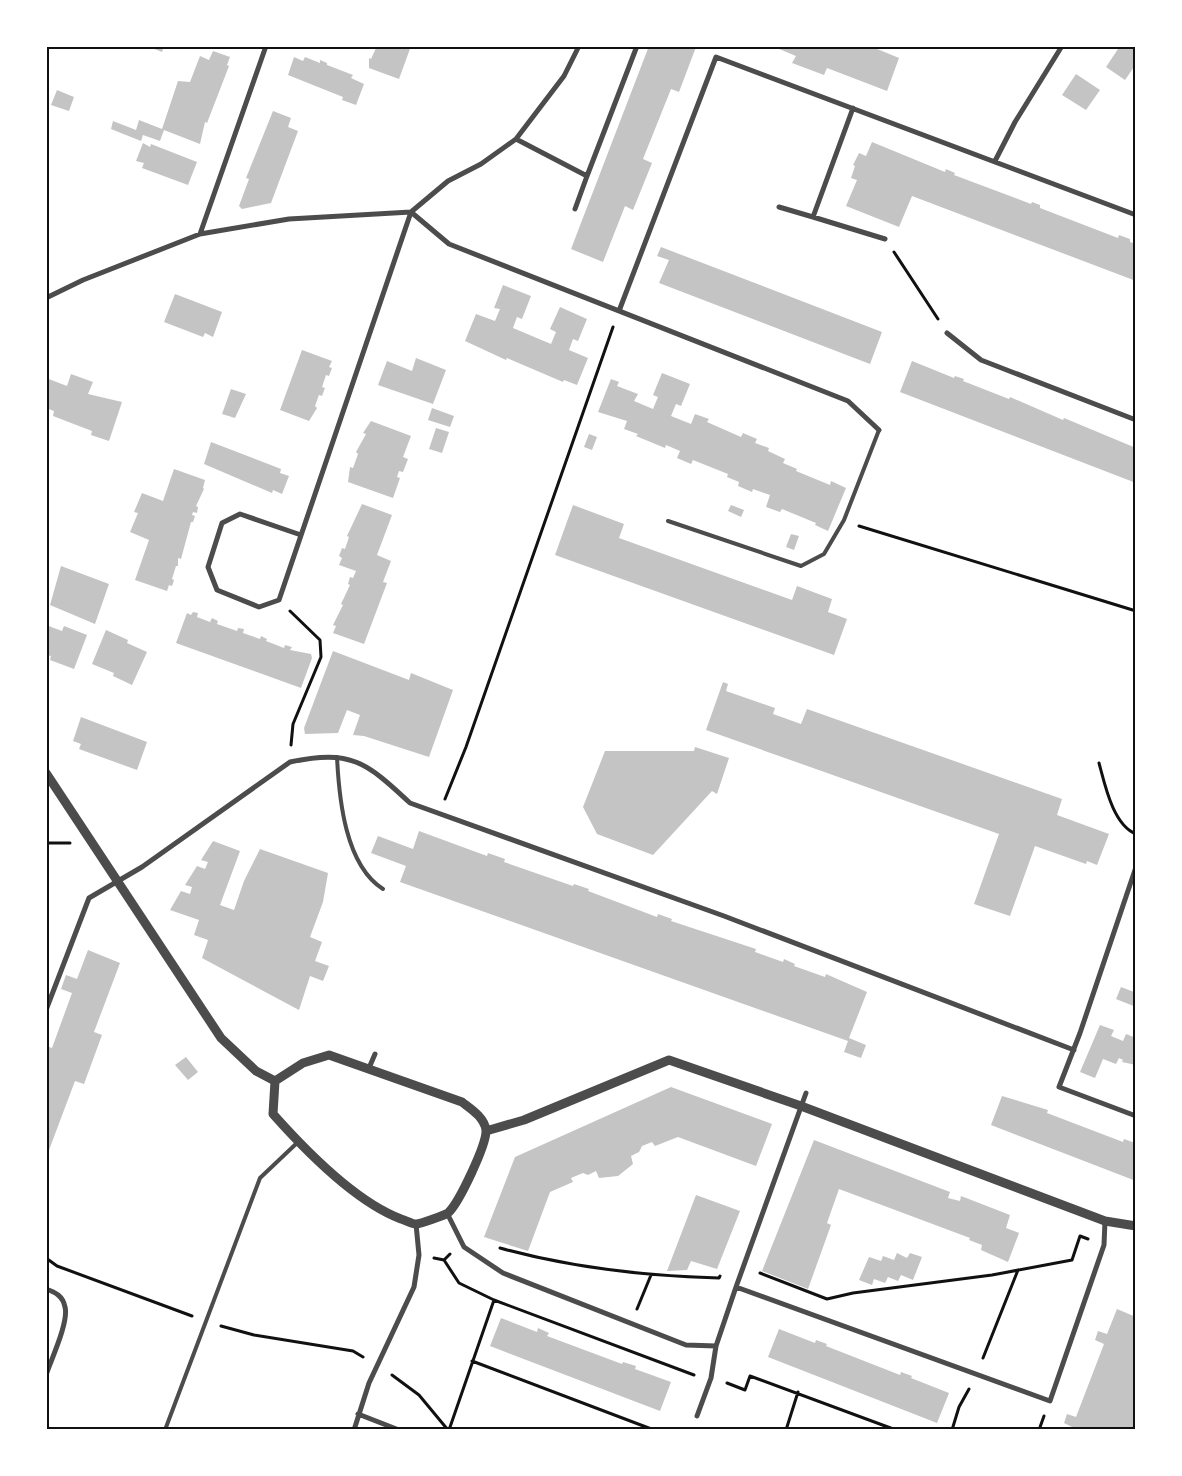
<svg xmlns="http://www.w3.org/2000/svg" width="1182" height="1476" viewBox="0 0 1182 1476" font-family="Manrope,sans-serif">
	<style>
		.building { fill: #c4c4c4 }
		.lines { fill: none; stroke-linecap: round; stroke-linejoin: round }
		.path { stroke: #111; stroke-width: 3 }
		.service { stroke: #4c4c4c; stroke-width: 4 }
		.minor { stroke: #4c4c4c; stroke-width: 5 }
		.tertiary { stroke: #4c4c4c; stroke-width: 9 }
		.neatline { fill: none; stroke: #111; stroke-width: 2 }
	</style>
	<rect width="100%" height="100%" fill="#fff"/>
	<path class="building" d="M147,46h17l-2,6z
		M377,46h34l-12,33 -30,-11v-10l2,1z
		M649,46l47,1 -17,45 -8,-3 -28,70 9,4 -19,47 -8,-4 -22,56 -32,-13z
		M772,46h98l29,12 -12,33 -60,-23 -3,7 -32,-12 4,-7z
		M1120,46h16v18l-11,16 -19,-13z
		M213,51l17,6 -3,8 2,1 -22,57 -2,-1 -5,22 -36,-14 -4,11 -17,-6 -2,6 -30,-12 2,-8 23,9 3,-10 23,9 16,-48 12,1 10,-26 9,4z
		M294,57l9,4 2,-4 15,6v-3l7,3v2l26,10 -2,3 13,6 -8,21 -14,-5 1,-3 -55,-22z
		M1076,74l24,16 -14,20 -24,-15z
		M57,90l17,7 -5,14 -18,-6z
		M273,111l18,7 -3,9 10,4 -27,72 -29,6 -3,-3 10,-27 -3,-1z
		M872,142l73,30 1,-3 9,4 -1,2 77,29 1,-2 8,3v3l78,30 1,-3 11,4v3l6,2v37l-224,-85 -13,31 -53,-21 11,-26 -6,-2 4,-12 -2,-1 6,-12 7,3z
		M143,143l7,4 1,-3 46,18 -9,23 -46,-17 2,-5 -8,-2z
		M661,247l221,85 -12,32 -211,-81 10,-23 -12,-4z
		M503,285l28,11 -9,23 -5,-2 -4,11 38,16 5,-12 -6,-3 10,-22 27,12 -9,22 -5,-2 -4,11 19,8 -11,27 -13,-5 -1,2 -56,-24 -1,2 -41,-19 11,-27 19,7 5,-12 -6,-1z
		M175,294l47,18 -9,25 -8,-4 -2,4 -39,-15z
		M302,350l30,11 -3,6 3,1 -3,8 -3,-1 -4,12 3,1 -3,8 -3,-1 -4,11 2,2 -8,13 -29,-11z
		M416,358l30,12 -13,34 -55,-19 9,-24 25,10z
		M912,361l42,17 1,-2 9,3 -1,2 46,18 1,-2 53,23 1,-2 72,30v35l-236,-91z
		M662,373l28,11 -9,22 -5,-2 -5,12 20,8 4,-10 14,5 -2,3 34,15 2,-4 14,6 -2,4 14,5 -1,3 17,8 -2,4 14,6 -1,2 34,14 1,-4 15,7 -18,43 -13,-6 1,-2 -34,-14 -2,3 -14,-5 4,-12 -17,-6 -1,3 -14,-6 1,-4 -12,-5 1,-3 -35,-14 -2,4 -14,-6 3,-7 -14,-6 -1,3 -29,-12 2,-2 -14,-5 3,-8 -29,-9 13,-33 8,3 -2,4 21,8 -4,7 19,8 5,-12 -5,-2z
		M71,374l22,8 -5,12 34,8 -13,39 -18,-6 1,-4 -39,-15 1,-5 -8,-3v-30l21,8z
		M231,389l15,5 -11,24 -13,-4z
		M432,408l22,8 -4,11 -22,-7z
		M371,421l40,15 -8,21 5,2 -5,13 -4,-1 -2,6 3,1 -7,20 -45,-16 2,-15 3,1 5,-14 -2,-2 10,-18 -3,-1z
		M436,428l13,4 -7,21 -13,-4z
		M589,434l8,3 -5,13 -8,-3z
		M211,442l70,27 -1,4 9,3 -7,18 -9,-4 -1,3 -68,-29z
		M174,469l31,11 -2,8 1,1 -8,17 2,1 -1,6 -4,-1 -1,3 3,1 -2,6h-2l-10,37 -3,-1v8h-2l-4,13 2,1 -2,6 -3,-1 -2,6 -32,-11 14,-40 -19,-8 8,-19 -4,-1 8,-19 21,8z
		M362,504l30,11 -15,40 14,6 -8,21 4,1 -23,61 -31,-11 3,-7 -3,-1 10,-20 -2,-1 9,-19 -2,-1 2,-7 3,1 3,-7 -17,-6 3,-7 -3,-2 3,-8 3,1 4,-12 -2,-1z
		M573,505l51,19 -5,14 173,62 5,-14 35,13 -4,13 19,7 -13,36 -279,-100z
		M731,505l13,5 -3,7 -13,-6z
		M791,534l8,2 -5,14 -8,-3z
		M61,566l48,18 -14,40 -45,-19z
		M193,612l5,1 -1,4 13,5 2,-4 6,3 -1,3 20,7 1,-3 6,1 -1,4 17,6 1,-3 6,3 -1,2 18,7 1,-3 7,2 -2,3 21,4 1,4 -11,30 -125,-45 11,-30 4,2z
		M46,625l16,6 2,-5 23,9 -13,34 -24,-9 1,-4 -5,-1z
		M106,630l22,10 -1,3 20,9 -15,33 -19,-9 1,-3 -22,-9z
		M333,651l76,29 2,-7 42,17 -24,67 -65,-21 -11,-1 7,-20 -13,-5 -9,23 -33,1 -1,-6z
		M723,682l5,2 -2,7 49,17 -2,6 28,10 6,-15 255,90 -5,16 52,19 -12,31 -10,-4 -1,3 -51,-18 -25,70 -36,-12 25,-70 -293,-104z
		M81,717l66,25 -10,28 -58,-21 2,-5 -8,-3z
		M695,747l34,11 -12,36 -5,-3 -59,64 -56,-21 -14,-27 22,-56h89z
		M419,831l68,25 1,-3 17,6 -1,3 69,24 1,-2 15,5 -1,2 69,26 1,-3 14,5 -1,2 85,28 -1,3 28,10 1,-3 11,5 -1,2 31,11 1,-3 41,18 -18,46 17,7 -5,13 -17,-6 4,-11 -448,-159 6,-16 -35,-13 7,-17 35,13z
		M213,841l27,10 -20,54 14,5 10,-29 16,-32 68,24 -5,29 -13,35 12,5 -7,19 14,5 -6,15 -13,-5 -11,34 -97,-52 6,-18 -14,-5 5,-15 -29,-10 11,-19 9,3 2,-7 -7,-2 12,-19 8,3 3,-7 -7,-2z
		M88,950l32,13 -26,69 8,3 -18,49 -9,-3 -29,77v-112l6,2 20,-55 -11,-4 5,-14 11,4z
		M1121,987l13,5 2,-4v19l-20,-8z
		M1100,1025l14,5 -3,6 12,5 3,-7 10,4v27l-14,-3 1,-2 -4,-2 -3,6 -13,-5 -8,19 -15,-6z
		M186,1057l12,15 -10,8 -13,-15z
		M671,1087l101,37 -16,42 -78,-29 -23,9 -3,-4 -10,4 -3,6 -8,4 2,8 -15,12 -19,2 -3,-7 -8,4 -5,-2 -12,5 2,4 -23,10 -22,59 -44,-14 31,-80z
		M1002,1096l46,14 -1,3 76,29 1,-3 11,4 1,38 -145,-56z
		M814,1140l136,52 -2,6 12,3 1,-5 49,19 -4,13 13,5 -11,29 -27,-12 1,-5 -13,-5 1,-2 -131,-49 -12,34 4,2 -23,64 -46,-18z
		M696,1195l44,16 -23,58 -26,-8 -4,9 -20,1z
		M897,1253l10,5 3,-5 12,4 -9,23 -12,-5 -3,6 -10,-4 -3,6 -11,-4 -2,6 -13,-5 10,-23 12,4 2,-5 11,4z
		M1117,1309l19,8v113h-65l1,-3 -8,-4 3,-9 9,3 28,-73 -9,-4 3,-9 9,3z
		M501,1318l36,14 1,-4 11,5 -2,3 75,28 1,-2 13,4 -1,3 36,13 -11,29 -170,-65z
		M779,1329l36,14 1,-3 11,4 -1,2 74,29 1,-3 11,4 -1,2 38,15 -12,30 -169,-66z"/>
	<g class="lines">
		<path class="path" d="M894,252l44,67
			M859,526l277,85
			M290,611l30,29 1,17 -28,67 -2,21
			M1099,763c6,22 14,62 37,71
			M445,799l21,-52 147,-420
			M46,843h24
			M500,1248c72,20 144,28 219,30l1,-2
			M46,1258l11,8 135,50
			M434,1258l10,2 6,-6
			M444,1260l15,23 35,17 200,75
			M760,1273l67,26 26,-6 139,-18 80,-15 8,-24 8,3
			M637,1309l14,-34
			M221,1326l33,9 99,16 10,6
			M983,1358l35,-88
			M472,1361l182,69
			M392,1375l27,20 29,35
			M727,1383l18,7 5,-14 146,54
			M449,1430l45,-130
			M786,1430l12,-38
			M952,1430l7,-23 10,-18
			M1039,1430l5,-14"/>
		<path class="service" d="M668,521l133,45 23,-12 20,-34 35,-90
			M337,757c2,41 8,108 46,132
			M165,1430l95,-252 38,-36"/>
		<path class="minor" d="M516,139l71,37 50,-130
			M995,161l20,-39 47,-76
			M779,207l34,10 40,-109
			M575,209l12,-33
			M813,217l72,22
			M200,234l66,-188
			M46,298l37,-18 117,-46 89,-15 122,-7 37,-31 33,-17 35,-25 48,-63 15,-30
			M619,311l97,-254 420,158
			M947,333l34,27 155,60
			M301,535l-61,-21 -18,9 -14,44 9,23 42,17 20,-7 132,-388 38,32 399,157 31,29
			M1136,867l-56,166 -21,54 77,29
			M46,1010l43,-112 53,-31 148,-105c61,-13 76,0 120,41l314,113 350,134
			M369,1068l6,-14
			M447,1213l17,34 39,26 183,72 30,1 20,-59 314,114 54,-156 1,-24
			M736,1287l70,-194
			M46,1289c9,3 17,7 19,18 4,15 -14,53 -19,68
			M358,1414l41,16
			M697,1416l14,-38 5,-32
			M354,1430l15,-47 45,-96 5,-32 -3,-31"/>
		<path class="tertiary" d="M46,773l175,265 35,33 19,10
			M329,1055l133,47c9,7 22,15 24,28 1,14 -27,73 -38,83 -3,2 -28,11 -32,11 -4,0 -11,-4 -15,-5 -45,-17 -96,-69 -128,-105l2,-33 28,-18z
			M486,1131l38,-11 145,-60 132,46 304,115 31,5"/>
	</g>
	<rect width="1182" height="1476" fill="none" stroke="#ffffff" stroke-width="95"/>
	<rect x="48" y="48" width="1086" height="1380" class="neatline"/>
</svg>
